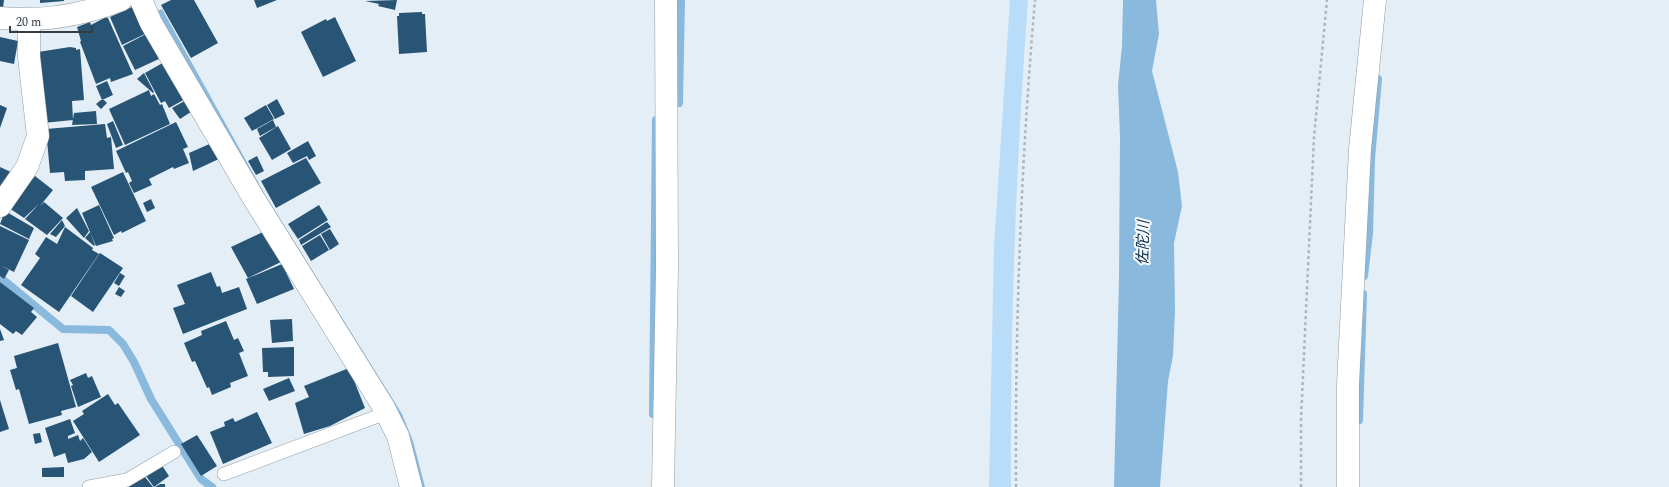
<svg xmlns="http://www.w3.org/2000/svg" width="1669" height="487" viewBox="0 0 1669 487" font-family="Spectral,'Noto Sans JP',serif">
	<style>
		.green { fill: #b9dcf8 }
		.water { fill: #8ab9de }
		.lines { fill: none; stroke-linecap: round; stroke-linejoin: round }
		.stream { stroke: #8ab9de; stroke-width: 8 }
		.building { fill: #285475 }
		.service-casing { stroke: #929ca4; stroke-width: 14 }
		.minor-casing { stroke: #929ca4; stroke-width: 23 }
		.path { stroke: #adb5bb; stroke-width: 2.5; stroke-dasharray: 3 3; stroke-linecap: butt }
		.service { stroke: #fff; stroke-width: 13 }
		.minor { stroke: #fff; stroke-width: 22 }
		.labels { text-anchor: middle; stroke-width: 4; stroke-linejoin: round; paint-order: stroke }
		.water-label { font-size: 15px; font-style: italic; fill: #062c45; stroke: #f6fafe }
	</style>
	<rect width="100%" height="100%" fill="#e4eef6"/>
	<path class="green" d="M1010,0h18c-12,162 -18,325 -17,487h-22l5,-240z"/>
	<path class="water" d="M1123,0h33l3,34 -7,37 26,101 4,34 -8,37 1,68 -2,45 -5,25 -8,106h-46l5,-209 1,-141 -2,-52 4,-39z
		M162,9l102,184 138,221 11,27 12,46h-6l-94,-187 -168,-289z"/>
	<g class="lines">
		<path class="stream" d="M667,101l12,2 2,-103
			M1364,276l5,-43 2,-74 7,-80
			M0,277l63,52 46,1 14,14 11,18 17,37 50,80 11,8
			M653,414l3,-294
			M1359,420l4,-126"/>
	</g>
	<path class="building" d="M0,0h4l-1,8 -3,-1z
		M40,0h24v1l-24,2z
		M171,0h23l24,43 -27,15 -30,-53z
		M254,0h23l-20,8z
		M397,0l-2,10 -17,-4 1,-2 -14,-3z
		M134,6l13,27 -25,12 -12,-28z
		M422,12v2h3l2,38 -28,2 -2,-38h2v-3z
		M106,17l2,1 25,56 -22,8 -1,-4 -14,6 -16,-42 1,-1 -4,-14 13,-5 1,3z
		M335,17l21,44 -33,16 -22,-45 25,-13 1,2z
		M148,33l13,25 -26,12 -12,-24z
		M0,37l18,4 -4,23 -14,-3z
		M70,47l6,1v2l4,-1 4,51 -12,1 1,19 -30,3 -5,-71z
		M166,61l21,37 -18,10 -4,-7 -4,2 -16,-30z
		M144,73l10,19 -1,1 -16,-14z
		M107,81l6,14 -11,5 -6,-14z
		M149,90l2,6 3,-2 6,11 2,-1 8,20 -45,21 -16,-36z
		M188,99l6,11 -14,9 -8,-11z
		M277,99l8,15 -10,5 -8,-14z
		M101,100h3l3,3 -6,6 -5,-5z
		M0,105l7,3 -7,20z
		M266,105l8,14 -22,12 -8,-13z
		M96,111l1,13 -25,1 2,-12z
		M273,120l3,7 -16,9 -3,-7z
		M113,121l10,24 -7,3 -9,-24z
		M176,122l12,25 -5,2 6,14 -15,6 -1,-2 -24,12 3,6 -18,8 -5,-10 3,-2 -4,-9 -2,1 -10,-22z
		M105,124l2,14 4,-1 3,32 -29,2v9l-20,1 -1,-9 -14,1 -4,-44z
		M278,126l13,23 -19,11 -13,-22z
		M308,141l8,15 -7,4 -2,-4 -14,7 -6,-10z
		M214,142l7,16 -28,13 -4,-18z
		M257,156l7,15 -8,4 -8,-14z
		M306,158l15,25 -45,25 -15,-27z
		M0,167l13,6 -13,20z
		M123,172l23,49 -24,12 -1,-2 -7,4 -23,-48z
		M35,176l18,14 -13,16 4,-4 19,16 -16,17 -22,-16 14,-15 -15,14 -15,-10z
		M151,199l4,9 -8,4 -4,-9z
		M99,205l15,33 -2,1 1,2 -17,5 -14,-33z
		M319,205l9,15 -30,19 -10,-15z
		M77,208l12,23 -5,7 -18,-20z
		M5,211l29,17 -5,11 -29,-15z
		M62,220l3,6 -9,11 -6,-3z
		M327,222l4,5 -30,18 -2,-5z
		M0,226l29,14 -15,32 -14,-7z
		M65,227l28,21 -1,2 7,4 -40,58 -38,-27 19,-27 -5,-4 11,-17 11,7z
		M330,229l9,15 -9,6 -9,-16z
		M265,231l16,31 -33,16 -17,-31z
		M90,232l5,13 -1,1 -9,-8z
		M320,235l9,15 -18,11 -9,-15z
		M100,253l23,15 -30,44 -22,-16z
		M282,264l12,25 -37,15 -11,-25z
		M0,265l9,5 -5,9 -4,-3z
		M211,272l6,15 3,-1 2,7 17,-6 8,22 -64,25 -10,-26 12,-4 -8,-19z
		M120,273l5,3 -6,10 -5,-3z
		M0,282l34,26 -3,4 6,5 -15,18 -6,-4 -3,3 -13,-10z
		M119,287l6,4 -4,6 -6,-3z
		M292,319l1,22 -21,2 -2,-23z
		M226,321l8,19 4,-2 6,13 -5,2 9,23 -18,7 1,4 -19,8 -3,-8 -2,1 -12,-27 -3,1 -8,-19 18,-8 -1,-4z
		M0,329l4,11 -4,1z
		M58,343l18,64 -15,4 1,4 -33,9 -10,-35 -3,1 -6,-20 7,-2 -3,-12z
		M294,347v29l-26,1v-5h-5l-1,-24z
		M349,368l16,40 -35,18 -26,8 -9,-31 14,-6 -5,-11z
		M86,373l2,5 4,-2 9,21 -23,10 -7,-21 2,-1 -3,-5z
		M289,378l6,13 -26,10 -6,-12z
		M108,394l7,11 3,-2 22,32 -41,27 -26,-41 11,-7 -2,-3z
		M0,400l9,29 -9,3z
		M257,412l15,31 -49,21 -13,-32 15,-6 -1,-4 9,-4 2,4z
		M70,419l5,14 -7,3v3l10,-4 2,6 3,-3 9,14 -8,7 -16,4 -3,-10 -11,4 -9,-29z
		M40,433l2,9 -7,2 -2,-10z
		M197,435l20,31 -16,10 -20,-32z
		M161,464l8,12 -15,11 -8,-11z
		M64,467v10h-22v-9z
		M145,477l8,10h-31v-1z
		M160,484h5v3h-10z"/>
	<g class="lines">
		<defs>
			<path id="service" d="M224,474l162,-61
				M89,487l38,-7 47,-28"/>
			<path id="minor" d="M141,0l10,23 103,176 129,207 15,30 13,51
				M0,18c43,4 81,-2 121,-18
				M0,206l27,-39 11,-31 -9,-79v-37
				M663,487l4,-218 -1,-269
				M1348,487v-103l12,-235 15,-149"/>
		</defs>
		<use href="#service" class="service-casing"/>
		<use href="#minor" class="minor-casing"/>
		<path class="path" d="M1016,487c-1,-162 5,-325 19,-487
			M1301,487v-68l13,-282 13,-137"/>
		<use href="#service" class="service"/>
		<use href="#minor" class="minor"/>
	</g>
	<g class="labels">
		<g class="water-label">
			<text transform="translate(1143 243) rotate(-89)" y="5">佐陀川</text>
		</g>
	</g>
	<path d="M10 26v6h82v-6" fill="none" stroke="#383c3f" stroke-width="2"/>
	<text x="16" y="26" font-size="12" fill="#383c3f" stroke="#f6fafe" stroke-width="3" paint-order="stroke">20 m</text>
</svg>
